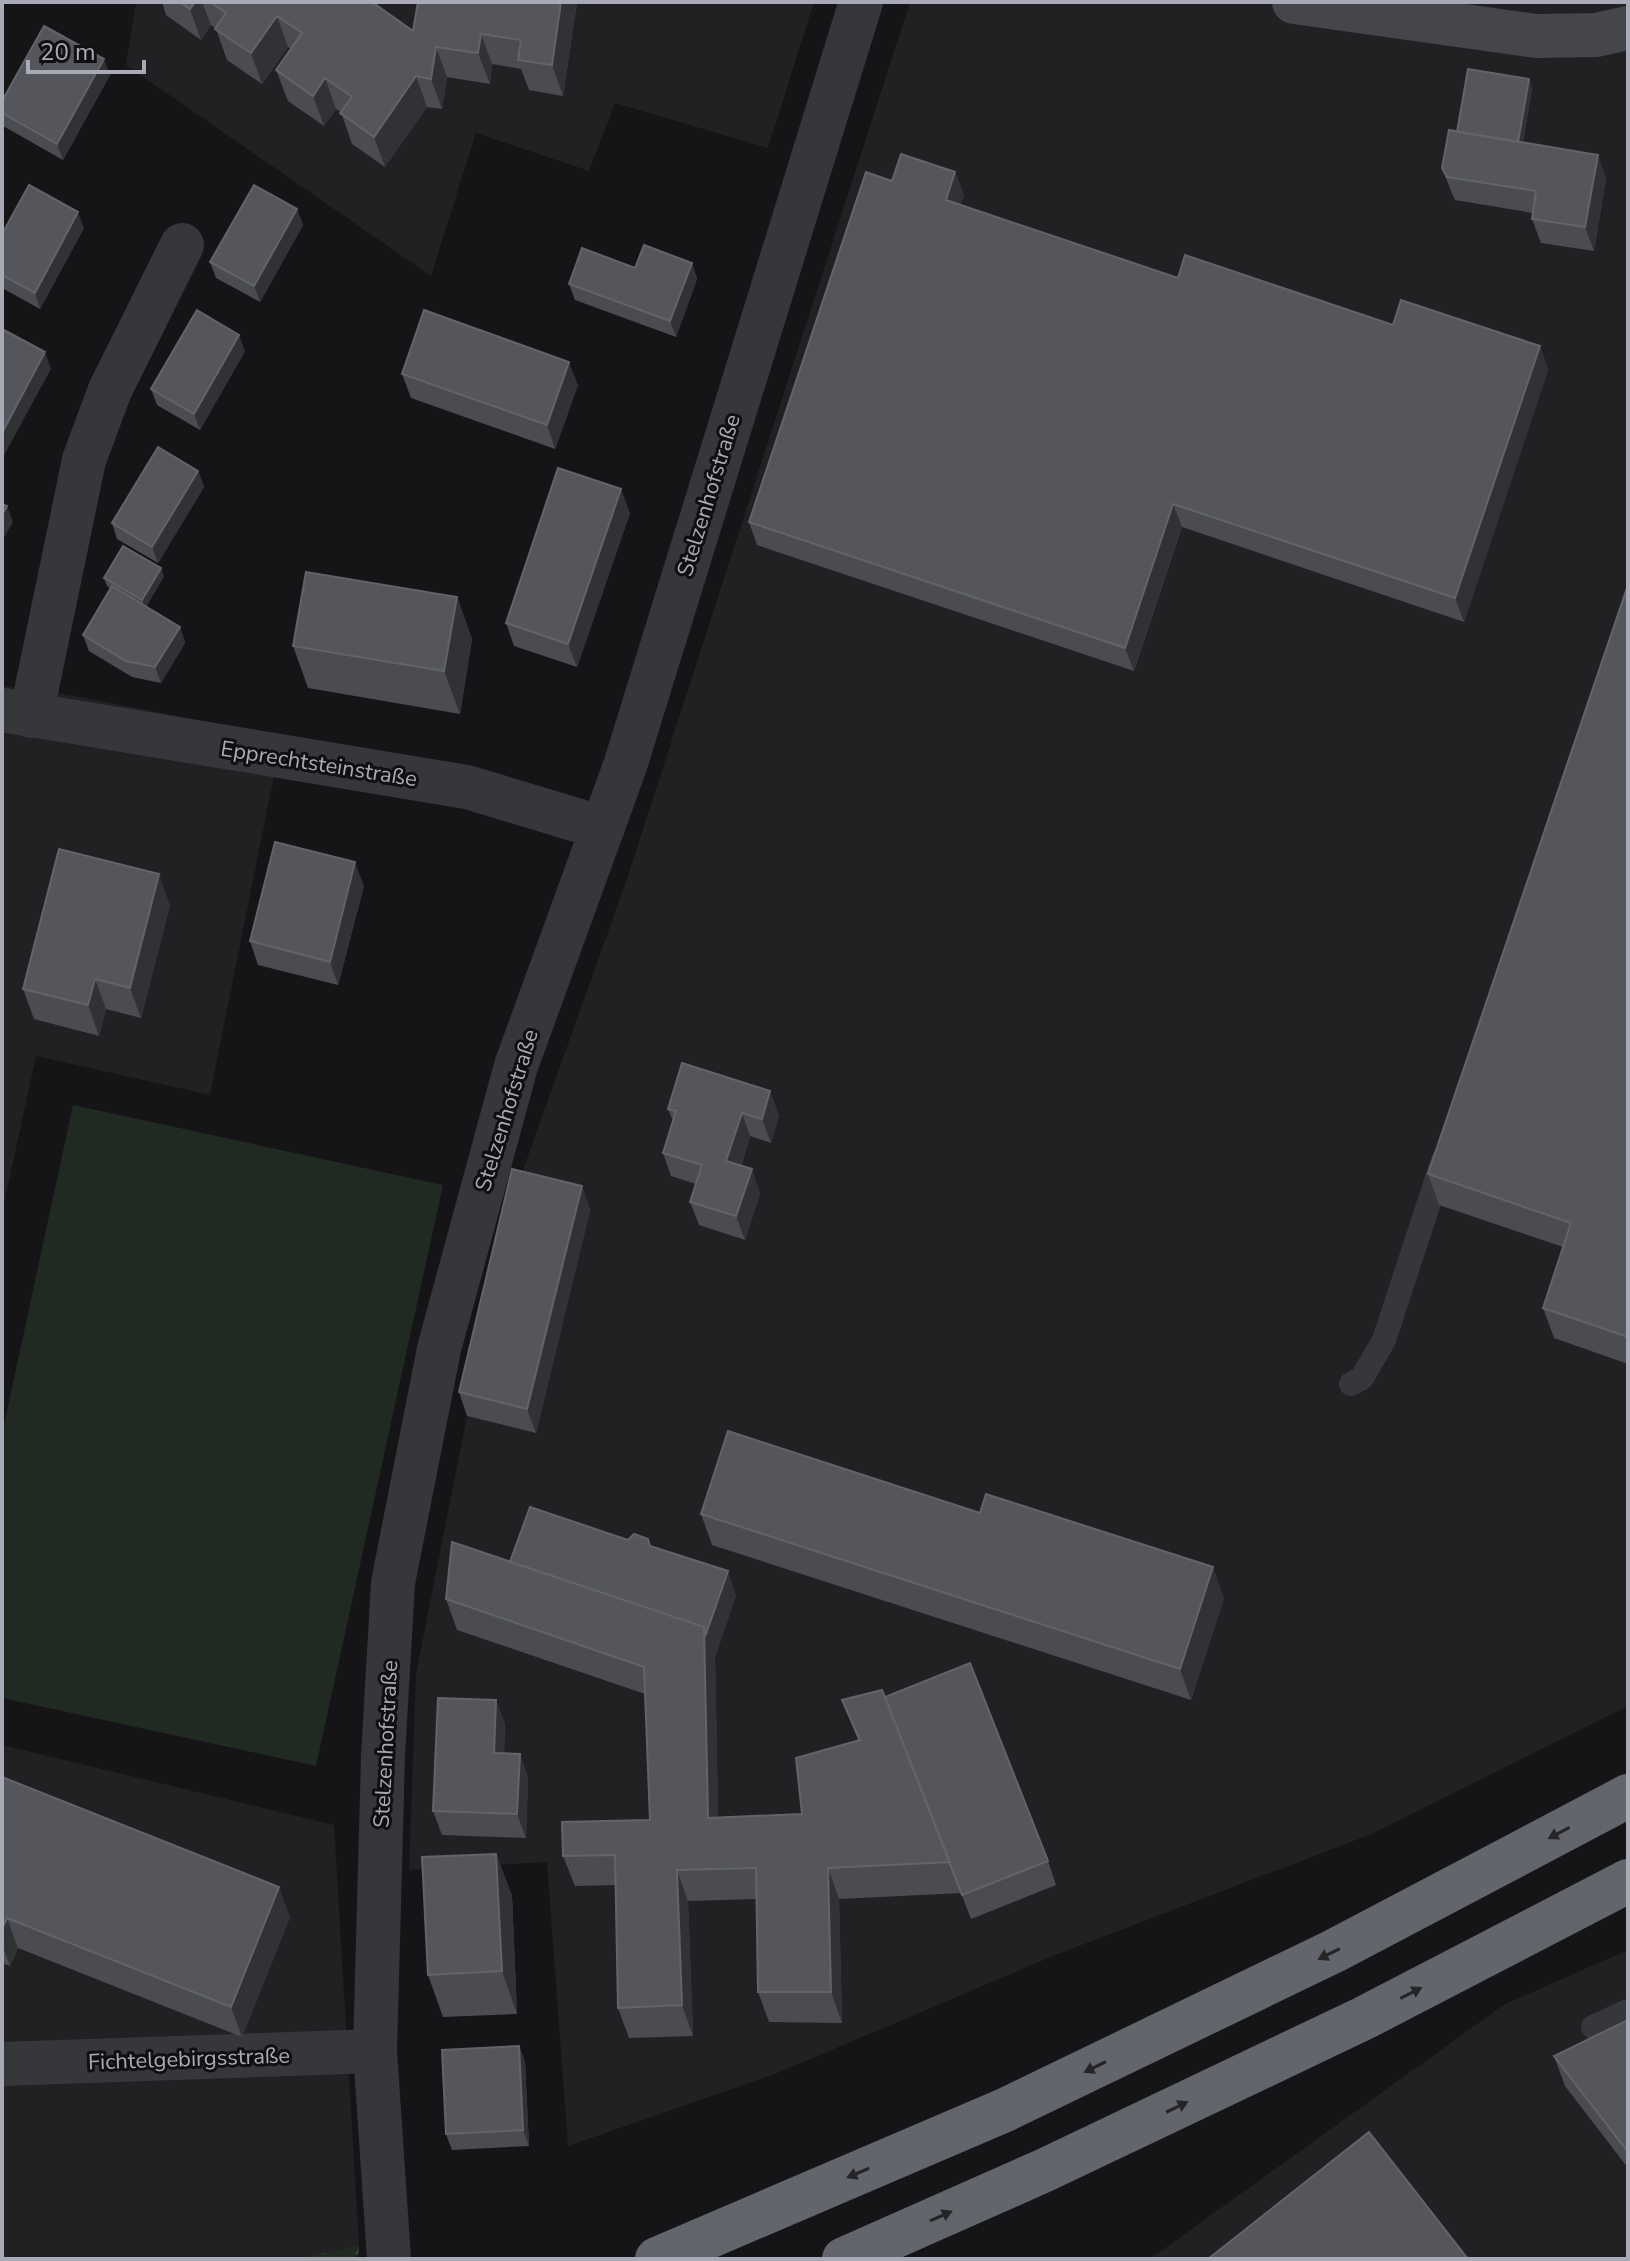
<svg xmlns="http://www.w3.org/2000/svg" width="1630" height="2261" viewBox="0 0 1630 2261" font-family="'Nunito Sans',sans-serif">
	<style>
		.built { fill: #212124 }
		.green { fill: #212923 }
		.forest { fill: url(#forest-firs) }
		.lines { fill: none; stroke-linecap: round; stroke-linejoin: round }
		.lane { stroke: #36373b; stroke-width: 24 }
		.street { stroke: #36373b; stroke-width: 44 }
		.secondary { stroke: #44464b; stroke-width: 44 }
		.highway { stroke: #63656c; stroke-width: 44 }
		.wall { fill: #4b4c52 }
		.shaded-wall { fill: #313236 }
		.building { fill: #55565c; stroke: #62646a; stroke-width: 2 }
		.oneway { fill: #252528 }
		.labels { text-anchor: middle; stroke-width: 6; stroke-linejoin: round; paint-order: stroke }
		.street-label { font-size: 22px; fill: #a8abb6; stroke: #101012 }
	</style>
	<defs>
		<pattern id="forest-firs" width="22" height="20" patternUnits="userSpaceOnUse" patternTransform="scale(2)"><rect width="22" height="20" fill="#212923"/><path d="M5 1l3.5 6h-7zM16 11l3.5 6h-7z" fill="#3e4541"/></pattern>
	</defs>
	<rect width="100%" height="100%" fill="#151517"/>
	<path class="built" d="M136,2h678l-46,146 -153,-45 -26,68 -113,-38 -45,143 -305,-211z
		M910,2h718v1704l-259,129 -311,119 -283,120 -207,72 -21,-284 -138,8 7,-196 51,-258 54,-223 3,-26 103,-288z
		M2,686l67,9 213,41 -72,359 -174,-39 -34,157z
		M2,1745l332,80 25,420 -63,14h-294z
		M1628,1950v309h-478l355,-255z"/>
	<path class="green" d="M73,1105l370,80 -127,581 -314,-68v-264z"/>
	<path class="forest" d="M359,2245l-1,14h-62z"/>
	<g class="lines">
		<path class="lane" d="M1351,1384l11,-6 22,-38 59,-180
			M1593,2027l35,-16"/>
		<path class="street" d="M2,710l465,77 136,41
			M31,716l53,-256 26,-70 72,-145
			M2,2064l373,-13
			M389,2259l-14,-208 8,-295 10,-173 46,-234 77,-283 109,-300 236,-764"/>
		<path class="secondary" d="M1294,2l242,34 60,-1 32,-7"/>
		<path class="highway" d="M657,2259l348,-149 329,-159 294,-155
			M844,2259l201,-89 319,-152 264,-137"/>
	</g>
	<path class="wall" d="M162,2h210l41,29 164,-29 -14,94 -34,-6 -8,-21 -29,-5 -2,20 -43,-7 -5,32 -15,-2 -42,60 -33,-23 -11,-32 -5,-3 -12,17 -36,-25 -12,-31 15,-21 -3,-2 -26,37 -35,-24 -11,-31 -5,-4 -10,15 -35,-25z
		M110,75l-47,85 -60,-34 -1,-25z
		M1529,79l3,9 -9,54 83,36 -12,73 -53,-8 -9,-24 1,-6 -78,-13 -4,-9 -9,-23 15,-36z
		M955,172l9,23 -4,10 218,73 215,47 147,21 8,24 -84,252 -282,-95 -48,144 -377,-126 -8,-23 143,-341z
		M297,209l6,16 -43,77 -44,-24 -6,-16z
		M84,228l-44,81 -38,-21v-54z
		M692,263l5,16 -21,58 -101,-37 -6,-16 66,-16z
		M245,351l-45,79 -43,-25 -6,-16z
		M402,374l176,11 -23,64 -144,-51z
		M198,471l6,16 -46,76 -41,-24 -5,-16z
		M630,513l-53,154 -63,-21 -8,-23z
		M164,576l-18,31 34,20 5,16 -24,40 -29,-6 -43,-26 -6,-16 28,-46 -4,-3 -3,-8z
		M1628,585v779l-74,-26 -11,-30 20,-61 -124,-42 -11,-31z
		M457,597l15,42 -12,75 -152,-26 -15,-42z
		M364,886l-26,99 -80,-20 -8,-24z
		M170,905l-29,113 -35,-9 -7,27 -65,-17 -11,-30z
		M668,1109l111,6 -8,28 -21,-7 -9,30 19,27 -15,47 -46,-15 -9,-23 6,-18 -25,-8 -8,-23 10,-32z
		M582,1186l8,24 -54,223 -69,-17 -8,-24z
		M701,1514l523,84 -33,102 -479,-155z
		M628,1540l23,6 85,49 -21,62 3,160 84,-3 56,-74 -16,-40 43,-3 163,164 8,24 -85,34 -10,-26 -122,6 3,124 -73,-1 -11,-30 -2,-93 -68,2 5,135 -64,2 -11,-30 -2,-123 -41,1 -12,-30 87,-36 -5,-126 -188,-64 -11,-31 64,-37z
		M496,1700l9,24 -1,29 16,1 8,24 -2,60 -84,-3 -9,-24z
		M2,1777l288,140 -48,120 -224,-89 -8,18 -8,-3z
		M496,1854l16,42 5,118 -74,3 -15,-42z
		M1628,2020v148l-63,-82 -11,-30z
		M519,2046l6,16 4,84 -77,4 -6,-16z"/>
	<path class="shaded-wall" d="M195,2h7l9,23 -10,15 -11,-31z
		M561,2h16l-14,94 -11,-31z
		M277,16l11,31 -26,37 -11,-31z
		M481,34l11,30 -2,20 -12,-31z
		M436,47l11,30 -5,32 -11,-30z
		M104,59l6,16 -47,85 -6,-16z
		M416,76l11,31 -42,60 -11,-30z
		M325,78l11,31 -12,17 -11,-30z
		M1529,79l3,9 -13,76 -3,-8z
		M1598,155l8,23 -12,73 -9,-24z
		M955,172l9,23 -10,29 -8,-24z
		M297,209l6,16 -43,77 -6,-16z
		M78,212l6,16 -44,81 -5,-16z
		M692,263l5,16 -21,58 -6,-16z
		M239,335l6,16 -45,79 -6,-16z
		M1540,346l8,24 -84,252 -9,-24z
		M45,352l6,17 -49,90v-26z
		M569,362l9,23 -23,64 -8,-24z
		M198,471l6,16 -46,76 -6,-16z
		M621,489l9,24 -53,154 -9,-23z
		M1173,504l9,23 -48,144 -9,-23z
		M7,506l6,16 -11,19v-26z
		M161,568l3,8 -19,32 -3,-8z
		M457,597l15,42 -12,75 -16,-43z
		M180,627l5,16 -24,40 -6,-16z
		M355,862l9,24 -26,99 -8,-23z
		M159,874l11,31 -29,113 -11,-30z
		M95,979l11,30 -7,27 -11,-31z
		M770,1091l9,24 -8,28 -9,-24z
		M742,1113l8,23 -15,48 -9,-23z
		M752,1169l8,24 -15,47 -9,-24z
		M582,1186l8,24 -54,223 -9,-24z
		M1213,1567l11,31 -33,102 -11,-31z
		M728,1571l8,24 -21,62 4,191 -11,-30 -4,-191z
		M496,1700l9,24 -2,53 -9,-24z
		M520,1754l8,24 -2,60 -9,-24z
		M496,1854l16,42 5,118 -15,-43z
		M828,1868l11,31 3,124 -11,-31z
		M677,1870l11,31 5,135 -11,-31z
		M279,1887l11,30 -48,120 -11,-30z
		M7,1918l11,30 -8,18 -8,-22v-15z
		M519,2046l6,16 4,84 -6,-16z"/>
	<path class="building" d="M180,2h15l-5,7z
		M210,2h162l41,29 5,-29h143l-9,63 -34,-5 3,-20 -40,-6 -3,19 -42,-6 -5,32 -15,-3 -42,61 -34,-24 12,-16 -27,-19 -12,18 -37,-26 26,-37 -25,-17 -26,37 -36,-24 11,-16z
		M44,26l60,33 -47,85 -55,-31v-12z
		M1468,69l61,10 -11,63 -61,-10z
		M1449,130l149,25 -13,72 -53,-8 4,-28 -89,-14 -5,-9z
		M901,154l54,18 -9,28 232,78 7,-23 208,70 8,-25 139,46 -85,252 -282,-94 -48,144 -376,-126 117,-350 26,9z
		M29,185l49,27 -43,81 -33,-18v-41z
		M254,185l43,24 -43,77 -44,-24z
		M644,245l48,18 -22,58 -101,-37 13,-36 53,20z
		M197,310l42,25 -45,79 -43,-25z
		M424,310l145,52 -22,63 -145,-51z
		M2,329l43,23 -43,81z
		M158,447l40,24 -46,76 -40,-24z
		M558,468l63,21 -53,155 -62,-21z
		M2,504l5,2 -5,9z
		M123,546l38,22 -19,32 -38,-22z
		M306,572l151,25 -13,74 -151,-25z
		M1628,585v752l-85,-29 28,-85 -143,-49z
		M112,586l68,41 -25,40 -29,-6 -43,-26z
		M275,842l80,20 -25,100 -80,-21z
		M59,849l100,25 -29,114 -35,-9 -7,26 -65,-16z
		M682,1063l88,28 -8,28 -20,-6 -16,48 26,8 -16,47 -46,-14 12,-37 -39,-12 13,-42 -8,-2z
		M512,1169l70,17 -55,223 -68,-17z
		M728,1431l252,82 6,-19 227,73 -33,102 -479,-155z
		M530,1507l98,33 6,-6 14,5 2,7 78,25 -22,63 -2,-7 -194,-65z
		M452,1542l252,85 4,191 94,-4 -6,-56 64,-18 -18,-40 40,-10 68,172 -122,6 3,124h-73l-2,-124 -79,2 5,135 -64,3 -3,-153 -52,1 -1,-34 88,-2 -6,-153 -198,-68z
		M970,1663l78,198 -86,34 -77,-198z
		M438,1698l58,2 -2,53 26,1 -3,60 -84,-3z
		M2,1777l277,110 -48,120 -224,-89 -5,11z
		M496,1854l6,117 -74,4 -6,-118z
		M1628,2020v132l-74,-96z
		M519,2046l4,84 -77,4 -4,-84z
		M1369,2132l99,127h-260z"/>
	<defs><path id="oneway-solid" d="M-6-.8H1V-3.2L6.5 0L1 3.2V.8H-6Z" transform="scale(2)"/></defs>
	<g class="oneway">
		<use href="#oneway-solid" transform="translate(1559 1833) rotate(152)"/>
		<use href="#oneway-solid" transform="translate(1329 1954) rotate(154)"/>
		<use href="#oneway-solid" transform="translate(1411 1993) rotate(-27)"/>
		<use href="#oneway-solid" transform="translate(1095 2067) rotate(154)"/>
		<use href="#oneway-solid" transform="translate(1177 2107) rotate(-26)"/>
		<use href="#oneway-solid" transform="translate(858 2173) rotate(157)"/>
		<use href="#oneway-solid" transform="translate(941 2216) rotate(-24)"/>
	</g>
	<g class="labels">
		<g class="street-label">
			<text transform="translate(708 495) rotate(-73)" y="8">Stelzenhofstraße</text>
			<text transform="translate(319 763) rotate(9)" y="8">Epprechtsteinstraße</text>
			<text transform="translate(506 1110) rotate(-73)" y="8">Stelzenhofstraße</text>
			<text transform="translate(385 1744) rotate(-87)" y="8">Stelzenhofstraße</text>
			<text transform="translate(189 2058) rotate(-2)" y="8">Fichtelgebirgsstraße</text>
		</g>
	</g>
	<rect width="1630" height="2261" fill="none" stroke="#a8abb6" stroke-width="8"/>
	<path d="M28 60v12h116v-12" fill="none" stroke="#a8abb6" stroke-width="4"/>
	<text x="40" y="60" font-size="24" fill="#a8abb6" stroke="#101012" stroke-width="6" paint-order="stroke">20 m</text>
</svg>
